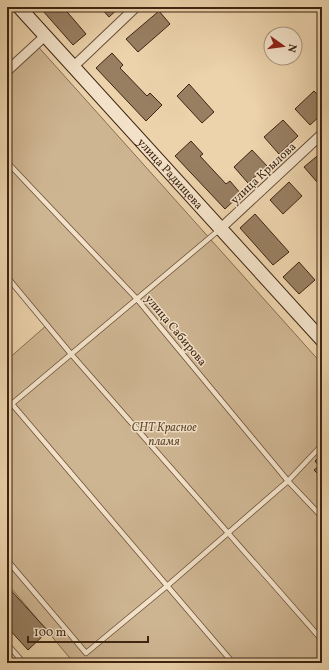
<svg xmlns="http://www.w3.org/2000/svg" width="329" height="670" viewBox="0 0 329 670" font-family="Vollkorn,serif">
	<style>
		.green { fill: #ceb592; stroke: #866d52 }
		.building { fill: #987f62; stroke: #3d2511 }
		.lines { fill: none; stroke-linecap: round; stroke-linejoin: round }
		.lane-casing { stroke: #695038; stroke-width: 6 }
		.street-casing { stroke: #695038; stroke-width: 11 }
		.secondary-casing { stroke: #3d2511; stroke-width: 15 }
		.lane { stroke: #f3e2c9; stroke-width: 4.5 }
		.street { stroke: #f3e2c9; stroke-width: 9 }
		.secondary { stroke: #f3e2c9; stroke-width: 13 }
		.labels { text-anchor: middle; stroke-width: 3; stroke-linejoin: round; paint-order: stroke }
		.street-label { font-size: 12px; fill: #3d2511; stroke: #f3e2c9 }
		.park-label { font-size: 12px; font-style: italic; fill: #614931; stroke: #f3e2c9 }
	</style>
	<rect width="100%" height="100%" fill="#ecd3ac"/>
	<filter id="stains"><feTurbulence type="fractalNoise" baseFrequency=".005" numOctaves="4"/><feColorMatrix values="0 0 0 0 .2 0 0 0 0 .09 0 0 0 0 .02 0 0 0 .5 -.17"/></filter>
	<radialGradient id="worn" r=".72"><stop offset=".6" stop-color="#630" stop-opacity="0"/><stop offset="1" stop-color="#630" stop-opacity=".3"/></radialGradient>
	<path class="green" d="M34,42l288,322v299h-248l-67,-80v-223l41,-36 -41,-48v-210z"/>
	<path class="building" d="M48,7h15l23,27 -13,11 -30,-34z
		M100,7h20l-11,10z
		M159,11l11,13 -32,28 -12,-13z
		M112,53l11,12 -3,3 27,28 3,-3 12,12 -16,16 -50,-53z
		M189,84l25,28 -12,11 -25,-27z
		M314,91l8,8v15l-12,11 -15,-16z
		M283,120l15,16 -19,18 -15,-17z
		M191,141l12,13 -3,2 26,28 4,-3 11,13 -16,15 -50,-53z
		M252,150l15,16 -19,17 -14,-16z
		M322,152v25l-5,5 -13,-15z
		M289,182l13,14 -19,18 -13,-14z
		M255,214l34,38 -16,13 -33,-37z
		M299,262l16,18 -16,14 -16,-17z
		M322,454v24l-8,-8 5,-4 -4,-5z
		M7,586l41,45 -20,19 -21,-23z"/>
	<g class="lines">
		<defs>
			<path id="lane" d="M7,162l130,137 151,182 34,36
				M7,277l64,77 251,286
				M12,404l221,259
				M7,408l212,-178
				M7,560l79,93 81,-67 121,-105 34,-36
				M7,644l16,18"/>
			<path id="street" d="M73,67l63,-60
				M7,71l38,-35
				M221,228l101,-94"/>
			<g id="secondary">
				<path id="s1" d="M19,7l303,333"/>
			</g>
		</defs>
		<use href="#lane" class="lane-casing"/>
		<use href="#street" class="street-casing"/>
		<use href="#secondary" class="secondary-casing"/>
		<use href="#lane" class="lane"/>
		<use href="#street" class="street"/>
		<use href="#secondary" class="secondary"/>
	</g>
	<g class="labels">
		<g class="street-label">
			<text dy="4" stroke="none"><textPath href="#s1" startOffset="225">улица Радищева</textPath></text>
			<text transform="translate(263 173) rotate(-43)" y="4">улица Крылова</text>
			<text transform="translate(176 330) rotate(50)" y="4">улица Сабирова</text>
		</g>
		<g class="park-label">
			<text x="164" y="431">СНТ Красное<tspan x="164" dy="14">пламя</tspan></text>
		</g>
	</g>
	<rect width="329" height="670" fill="none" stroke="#ecd3ac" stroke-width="24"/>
	<rect x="8" y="8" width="313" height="654" fill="none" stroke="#3d2511" stroke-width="2"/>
	<rect x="12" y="12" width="305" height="646" fill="none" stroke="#3d2511"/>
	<g transform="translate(283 46) rotate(104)"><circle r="19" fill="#f3e2c9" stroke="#aa967f"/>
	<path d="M0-3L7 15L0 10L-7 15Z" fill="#8f2418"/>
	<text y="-6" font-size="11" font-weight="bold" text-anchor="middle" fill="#3d2511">N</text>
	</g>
	<path d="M28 636v6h120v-6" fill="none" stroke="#3d2511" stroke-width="2"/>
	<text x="34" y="636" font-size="12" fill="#3d2511" stroke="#f3e2c9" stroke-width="3" paint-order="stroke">100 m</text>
	<rect width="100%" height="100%" filter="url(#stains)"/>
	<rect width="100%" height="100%" fill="url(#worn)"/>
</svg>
